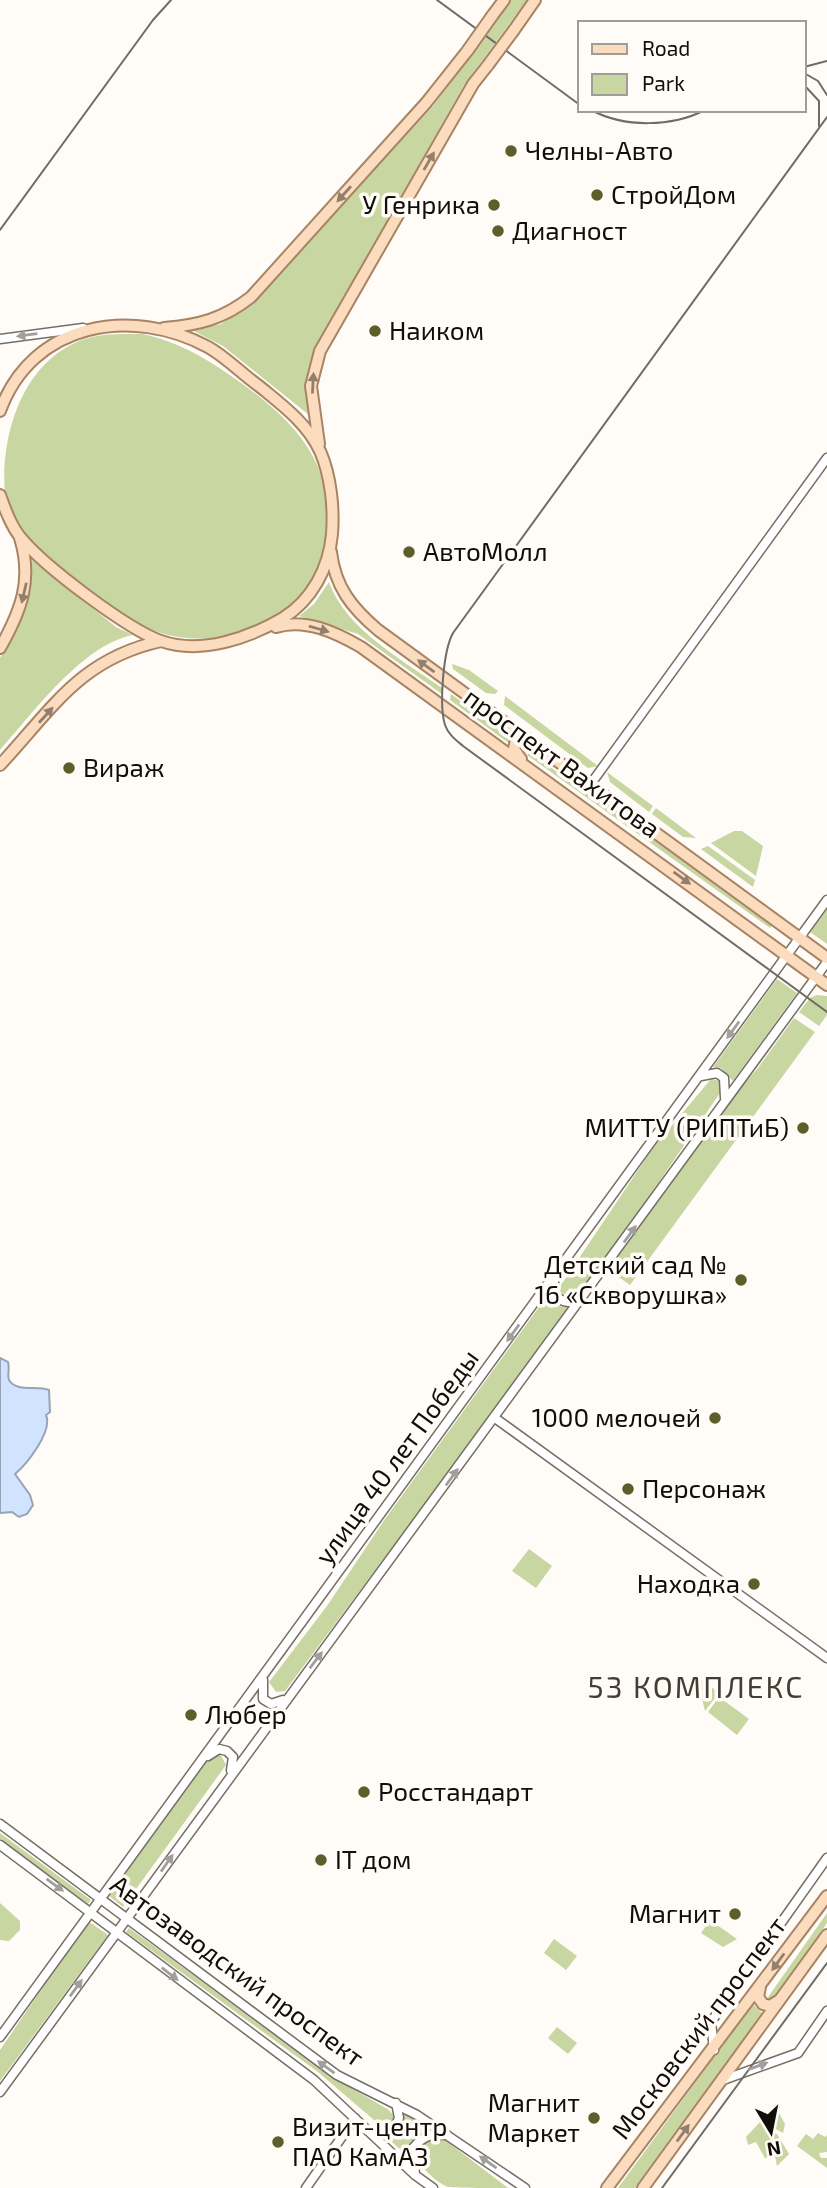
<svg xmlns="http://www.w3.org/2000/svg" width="827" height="2188" viewBox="0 0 827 2188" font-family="'Exo 2',sans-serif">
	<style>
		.green { fill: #c8d6a2 }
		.water { fill: #d0e3ff; stroke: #97a3b6; stroke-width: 2 }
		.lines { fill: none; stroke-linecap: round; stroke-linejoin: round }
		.minor-casing { stroke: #766e64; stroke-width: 11 }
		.major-casing { stroke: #a88464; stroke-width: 14 }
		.minor { stroke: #fff; stroke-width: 8 }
		.major { stroke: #fbdcbf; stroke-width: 10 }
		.tram { stroke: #6f6c68; stroke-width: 2 }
		.major-bridge-casing { stroke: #a88464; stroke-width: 14; stroke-linecap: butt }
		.major-bridge { stroke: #fbdcbf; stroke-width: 10 }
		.oneway { fill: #927f6e }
		.oneway2 { fill: #a09f9d }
		.poi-dot { fill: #5e5e2b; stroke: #fffbf7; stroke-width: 2.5 }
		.labels { text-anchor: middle; stroke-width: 7; stroke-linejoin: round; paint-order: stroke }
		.poi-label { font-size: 26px; fill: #110e0a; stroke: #fffbf7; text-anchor: start }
		.street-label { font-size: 26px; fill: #110e0a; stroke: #fffbf7 }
		.quarter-label { font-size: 30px; letter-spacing: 2px; fill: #443d34; stroke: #fffbf7 }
	</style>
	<rect width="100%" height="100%" fill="#fffbf7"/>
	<path class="green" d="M511,0h16l-63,85 -148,263 -11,34 4,33 -86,-69 -31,-16 29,-6 32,-22 180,-196z
		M142,334c37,8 64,24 95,46 60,43 101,85 88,165 -5,33 -33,65 -63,80 -30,15 -72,18 -104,7 -35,-12 -94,-57 -121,-84 -14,-13 -27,-35 -32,-54 -5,-61 19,-135 80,-155 18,-6 38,-5 57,-5z
		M32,560l84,67 17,8c-51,10 -99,77 -133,115v-92l27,-53 5,-29z
		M329,582c17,48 74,78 113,106v6l-84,-60 -59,-18 15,-12z
		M452,664l17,6 29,21 -3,3 -9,-1 -33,-24z
		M451,694l63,46 -4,4 -60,-44z
		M505,696l93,70 -10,2 -84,-63z
		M529,752l244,172 -3,4 -243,-173z
		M607,772l46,34 -4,6 -39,-30z
		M656,808l40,30 -13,-1 -31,-23z
		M734,831h8l21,15 -7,30 -45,-33z
		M708,846l47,34 -2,7 -52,-38z
		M827,909v35l-17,-12z
		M777,979l20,14 -64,88 -12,-13 -8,-1z
		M817,995l10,1v19l-8,11 -20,-14 11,-14z
		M794,1018l21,14 -185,253 -20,-14v-5l120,-167 28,-31z
		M711,1079l9,2 2,9 -96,140 -48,63 -9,4 -9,-5 1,-7 92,-137z
		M547,1296l23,13 -285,382 -9,1 -7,-10 58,-76 58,-87z
		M529,1549l23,17 -16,22 -24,-17z
		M703,1680l16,13 -14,18 -7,-29z
		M719,1697l30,22 -12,16 -29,-23z
		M220,1753l6,12 -103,142 -15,-12 100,-136z
		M0,1833l91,67 -3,4 -88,-65z
		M0,1903l20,18v9l-11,11 -9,-1z
		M827,1913v10l-55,80 -6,-3z
		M710,1920l27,19 -14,8 -22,-14z
		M88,1921l20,14 -108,146v-31z
		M129,1928l212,154 48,28 5,6 -3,8 -10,2 -63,-54 -192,-140z
		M554,1939l23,17 -11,14 -22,-17z
		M753,2004l9,9 -127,175h-17z
		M557,2027l20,16 -9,11 -20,-16z
		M775,2106l10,18 -2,9 -13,-7 -5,5 12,3 12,20 -12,12 -2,-10 -10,2 -9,-16 -8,3 -2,-8z
		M403,2113l27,16 -15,11 -7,16 -22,-19 14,-9z
		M818,2133l7,4 2,-2v17l-8,1 2,5h6v10l-30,-22 9,-12 7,5z
		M440,2138l5,2 63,48c-14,0 -49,0 -60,-1 -24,-11 -49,-43 -8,-49z"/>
	<path class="water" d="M0,1358l8,4c2,6 -1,13 1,18 8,13 28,5 40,10l1,22 -4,3c7,16 -19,49 -31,59l15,21 3,10 -6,9 -8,3 -7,-5 -12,1z"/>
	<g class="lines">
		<defs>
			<path id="minor" d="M0,339l83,-11
				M590,785l237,-327
				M701,1076l16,-3 7,5 1,20
				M554,1281v13c8,9 18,11 28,3
				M495,1418l332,240
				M263,1680v19l8,5 12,-4
				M208,1756l11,-7 8,2 6,6 -2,13
				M0,1824l337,251 80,40 108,73
				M0,1845l314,235 101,95 18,13
				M0,2037l827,-1137
				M714,2050l-3,-28 116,-164
				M723,2080l75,-27 29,-42
				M0,2092l827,-1130
				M368,2131l16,1 11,-5 4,-9 -3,-15
				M415,2175l-2,-27c11,-13 18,-14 34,-13
				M306,2188l49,-70"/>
			<path id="major" d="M492,16l12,-16
				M514,30l21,-30
				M164,328c35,-3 59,-9 87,-31l175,-194 42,-53
				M0,411c32,-89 132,-105 208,-64 18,10 34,27 51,39 23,19 48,37 61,65 11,25 14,57 12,83 -3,34 -20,66 -49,84 -34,20 -82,37 -122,23 -34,-12 -117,-75 -140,-103 -10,-12 -16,-29 -21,-43
				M319,444l-8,-58 9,-35 153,-267 15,-19
				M331,552c4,35 21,56 47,78l449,328
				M276,627c29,-9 59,5 85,20l466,338
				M0,648c21,-37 33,-68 20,-110
				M521,759l-7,-10 1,-5 4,-2 14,5
				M0,765c53,-57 80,-106 161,-124
				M760,1987l-2,10 5,7 7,2 8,-5
				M607,2188l220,-292
				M643,2188l184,-253"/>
		</defs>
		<use href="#minor" class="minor-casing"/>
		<use href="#major" class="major-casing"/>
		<use href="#minor" class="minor"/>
		<use href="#major" class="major"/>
		<path class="tram" d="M437,0l143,105
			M804,67l23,-6
			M804,73l14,8 9,14
			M804,85l15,16v25
			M591,110c34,18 81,17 114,0
			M827,117l-374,516c-10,18 -14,73 -8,92 3,9 11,15 18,21l364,266
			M0,230l153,-210 18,-20
			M662,2188l165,-225"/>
		<defs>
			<path id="major-bridge" d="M468,50l24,-34
				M488,65l26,-35"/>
		</defs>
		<use href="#major-bridge" class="major-bridge-casing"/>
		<use href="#major-bridge" class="major-bridge"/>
	</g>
	<defs><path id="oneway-solid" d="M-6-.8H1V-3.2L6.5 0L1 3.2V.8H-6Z" transform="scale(1.75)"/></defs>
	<g class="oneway">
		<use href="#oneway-solid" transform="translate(429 161) rotate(-60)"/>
		<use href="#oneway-solid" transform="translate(344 194) rotate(132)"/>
		<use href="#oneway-solid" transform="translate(313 383) rotate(-87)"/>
		<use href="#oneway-solid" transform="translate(24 593) rotate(103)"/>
		<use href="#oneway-solid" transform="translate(319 629) rotate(16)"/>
		<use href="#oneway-solid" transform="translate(426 666) rotate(-144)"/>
		<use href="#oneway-solid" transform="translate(46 715) rotate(-48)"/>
		<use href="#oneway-solid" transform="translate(682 878) rotate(36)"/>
		<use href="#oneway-solid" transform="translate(778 1962) rotate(126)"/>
		<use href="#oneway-solid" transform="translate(683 2133) rotate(-54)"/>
	</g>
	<g class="oneway2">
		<use href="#oneway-solid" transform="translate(27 335) rotate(173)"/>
		<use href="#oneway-solid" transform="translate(733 1030) rotate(126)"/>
		<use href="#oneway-solid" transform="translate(630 1234) rotate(-54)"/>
		<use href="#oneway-solid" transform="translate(513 1333) rotate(126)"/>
		<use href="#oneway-solid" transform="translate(452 1477) rotate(-54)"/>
		<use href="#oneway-solid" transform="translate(316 1660) rotate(-53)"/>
		<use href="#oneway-solid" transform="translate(167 1863) rotate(-55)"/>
		<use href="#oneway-solid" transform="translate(55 1885) rotate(36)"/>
		<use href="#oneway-solid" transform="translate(170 1974) rotate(38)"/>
		<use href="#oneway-solid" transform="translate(76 1988) rotate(-54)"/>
		<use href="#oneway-solid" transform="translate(758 2066) rotate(-20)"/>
		<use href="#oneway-solid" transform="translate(326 2067) rotate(-144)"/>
		<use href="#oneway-solid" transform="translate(488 2162) rotate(-145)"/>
	</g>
	<g class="poi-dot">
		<circle cx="511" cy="151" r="7"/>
		<circle cx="597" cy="195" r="7"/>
		<circle cx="494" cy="205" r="7"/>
		<circle cx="498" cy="231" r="7"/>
		<circle cx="375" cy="331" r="7"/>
		<circle cx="409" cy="552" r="7"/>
		<circle cx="69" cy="768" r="7"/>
		<circle cx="803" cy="1128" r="7"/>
		<circle cx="741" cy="1280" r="7"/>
		<circle cx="715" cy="1418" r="7"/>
		<circle cx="628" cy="1489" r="7"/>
		<circle cx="754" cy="1584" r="7"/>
		<circle cx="191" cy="1715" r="7"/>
		<circle cx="364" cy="1792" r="7"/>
		<circle cx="321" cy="1860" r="7"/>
		<circle cx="735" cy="1914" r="7"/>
		<circle cx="594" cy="2118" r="7"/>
		<circle cx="278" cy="2142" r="7"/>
	</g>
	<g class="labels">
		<g class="poi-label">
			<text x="525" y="160">Челны-Авто</text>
			<text x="611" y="204">СтройДом</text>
			<text x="480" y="214" text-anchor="end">У Генрика</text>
			<text x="512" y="240">Диагност</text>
			<text x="389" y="340">Наиком</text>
			<text x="423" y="561">АвтоМолл</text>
			<text x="83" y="777">Вираж</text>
			<text x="789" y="1137" text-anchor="end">МИТТУ (РИПТиБ)</text>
			<text x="727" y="1274" text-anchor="end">Детский сад №<tspan x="727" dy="30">16 «Скворушка»</tspan></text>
			<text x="701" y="1427" text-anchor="end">1000 мелочей</text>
			<text x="642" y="1498">Персонаж</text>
			<text x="740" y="1593" text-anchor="end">Находка</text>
			<text x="205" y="1724">Любер</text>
			<text x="378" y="1801">Росстандарт</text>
			<text x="335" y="1869">IT дом</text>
			<text x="721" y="1923" text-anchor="end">Магнит</text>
			<text x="580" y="2112" text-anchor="end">Магнит<tspan x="580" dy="30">Маркет</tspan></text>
			<text x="292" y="2136">Визит-центр<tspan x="292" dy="30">ПАО КамАЗ</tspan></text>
		</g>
		<g class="street-label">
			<text transform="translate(562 763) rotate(36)" y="9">проспект Вахитова</text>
			<text transform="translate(397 1457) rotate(-54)" y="9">улица 40 лет Победы</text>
			<text transform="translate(237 1971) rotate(36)" y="9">Автозаводский проспект</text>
			<text transform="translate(699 2028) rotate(-53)" y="9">Московский проспект</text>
		</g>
		<g class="quarter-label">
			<text x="696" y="1698">53 КОМПЛЕКС</text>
		</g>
	</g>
	<rect x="578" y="21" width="228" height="91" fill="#fffbf7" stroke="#a09c98" stroke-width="2"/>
	<rect x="592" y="44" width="35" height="10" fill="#fbdcbf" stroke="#a09c98" stroke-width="2"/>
	<text x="642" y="56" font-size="21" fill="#110e0a">Road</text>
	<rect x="592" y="74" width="35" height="21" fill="#c8d6a2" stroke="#a09c98" stroke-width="2"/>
	<text x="642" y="91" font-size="21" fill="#110e0a">Park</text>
	<g transform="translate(771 2132) rotate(170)" stroke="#fffbf7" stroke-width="5" paint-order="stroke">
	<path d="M0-5L12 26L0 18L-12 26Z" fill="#110e0a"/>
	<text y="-10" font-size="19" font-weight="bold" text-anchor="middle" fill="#110e0a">N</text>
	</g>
</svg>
